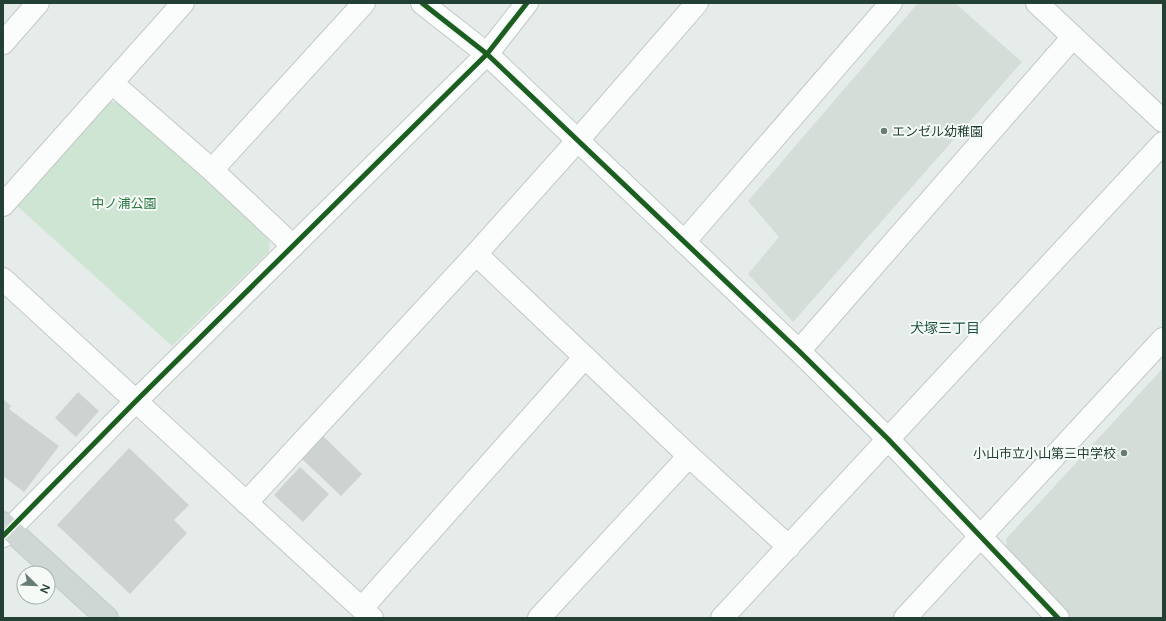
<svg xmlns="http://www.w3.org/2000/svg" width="1166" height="621" viewBox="0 0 1166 621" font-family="'Varela Round','Noto Sans JP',sans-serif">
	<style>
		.built { fill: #d4ddd8 }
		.green { fill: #cfe5d4 }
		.building { fill: #cdd3d0 }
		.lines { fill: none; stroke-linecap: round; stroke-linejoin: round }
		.minor-casing { stroke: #c3c9c6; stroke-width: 24 }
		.tertiary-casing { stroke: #c3c9c6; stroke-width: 24 }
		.primary-casing { stroke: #c2cac7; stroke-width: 24 }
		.minor { stroke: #fbfcfc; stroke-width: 22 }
		.tertiary { stroke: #fbfcfc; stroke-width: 22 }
		.primary { stroke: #cfd7d4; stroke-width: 22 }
		.cycleway-casing { stroke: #f5faf7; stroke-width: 8 }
		.cycleway { stroke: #1b5e20; stroke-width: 5 }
		.poi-dot { fill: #677c74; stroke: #f5faf7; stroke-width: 1.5 }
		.labels { text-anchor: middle; stroke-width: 4; stroke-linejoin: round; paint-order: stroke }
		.poi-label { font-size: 13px; fill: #234035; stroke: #f5faf7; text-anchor: start }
		.park-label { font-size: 13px; fill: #2c7742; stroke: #f5faf7 }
		.neighbourhood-label { font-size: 14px; fill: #1e5341; stroke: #f5faf7 }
	</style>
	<rect width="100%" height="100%" fill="#e6ece9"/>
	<path class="built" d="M918,3h37l67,59 -229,260 -45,-48 31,-37 -31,-36z
		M1163,368v250h-91l-65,-70 -1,-9z"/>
	<path class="green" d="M107,102h15l148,134 -1,16 -97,94 -156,-141z"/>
	<path class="building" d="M78,392l21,19 -23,26 -21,-19z
		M3,399l8,7 -2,3 50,37 -35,46 -21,-16z
		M322,435l40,39 -21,22 -41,-39z
		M129,448l60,57 -15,15 13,13 -57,61 -73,-69z
		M300,467l29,27 -26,28 -29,-27z"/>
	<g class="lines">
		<defs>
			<path id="minor" d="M422,3l65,51 312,297 89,88 170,179
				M1037,3l126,118
				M3,43l35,-40
				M112,83l100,87 81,76
				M212,170l152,-167
				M3,205l180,-202
				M684,242l207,-239
				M476,254l213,202 100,91
				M3,279l369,339
				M799,351l274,-314
				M246,503l230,-249 102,-114 119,-137
				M362,608l223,-251
				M539,618l150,-162
				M722,618l441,-475
				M905,618l258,-279"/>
			<path id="tertiary" d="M3,536l133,-135 351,-347 40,-51"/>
			<path id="primary" d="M3,523l104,95"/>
		</defs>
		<use href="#minor" class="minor-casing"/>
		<use href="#tertiary" class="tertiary-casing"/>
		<use href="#primary" class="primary-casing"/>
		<use href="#minor" class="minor"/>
		<use href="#tertiary" class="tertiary"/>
		<use href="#primary" class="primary"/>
		<defs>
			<path id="cycleway" d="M422,3l65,51 312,297 89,88 170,179
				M3,536l133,-135 351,-347 40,-51"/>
		</defs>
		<use href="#cycleway" class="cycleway-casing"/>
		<use href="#cycleway" class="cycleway"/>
	</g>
	<g class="poi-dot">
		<circle cx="884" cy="131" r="4"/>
		<circle cx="1124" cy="453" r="4"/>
	</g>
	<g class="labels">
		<g class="poi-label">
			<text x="892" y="136">エンゼル幼稚園</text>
			<text x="1116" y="458" text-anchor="end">小山市立小山第三中学校</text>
		</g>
		<g class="park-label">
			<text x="124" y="208">中ノ浦公園</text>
		</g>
		<g class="neighbourhood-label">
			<text x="945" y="333">犬塚三丁目</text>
		</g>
	</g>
	<rect width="1166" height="621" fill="none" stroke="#234035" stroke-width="8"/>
	<g transform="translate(36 585) rotate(113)"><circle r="19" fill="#f5faf7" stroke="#a1b0a9"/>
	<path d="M0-3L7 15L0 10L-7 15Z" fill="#677c74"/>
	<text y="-6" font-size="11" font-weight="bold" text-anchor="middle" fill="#234035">N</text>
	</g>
</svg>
